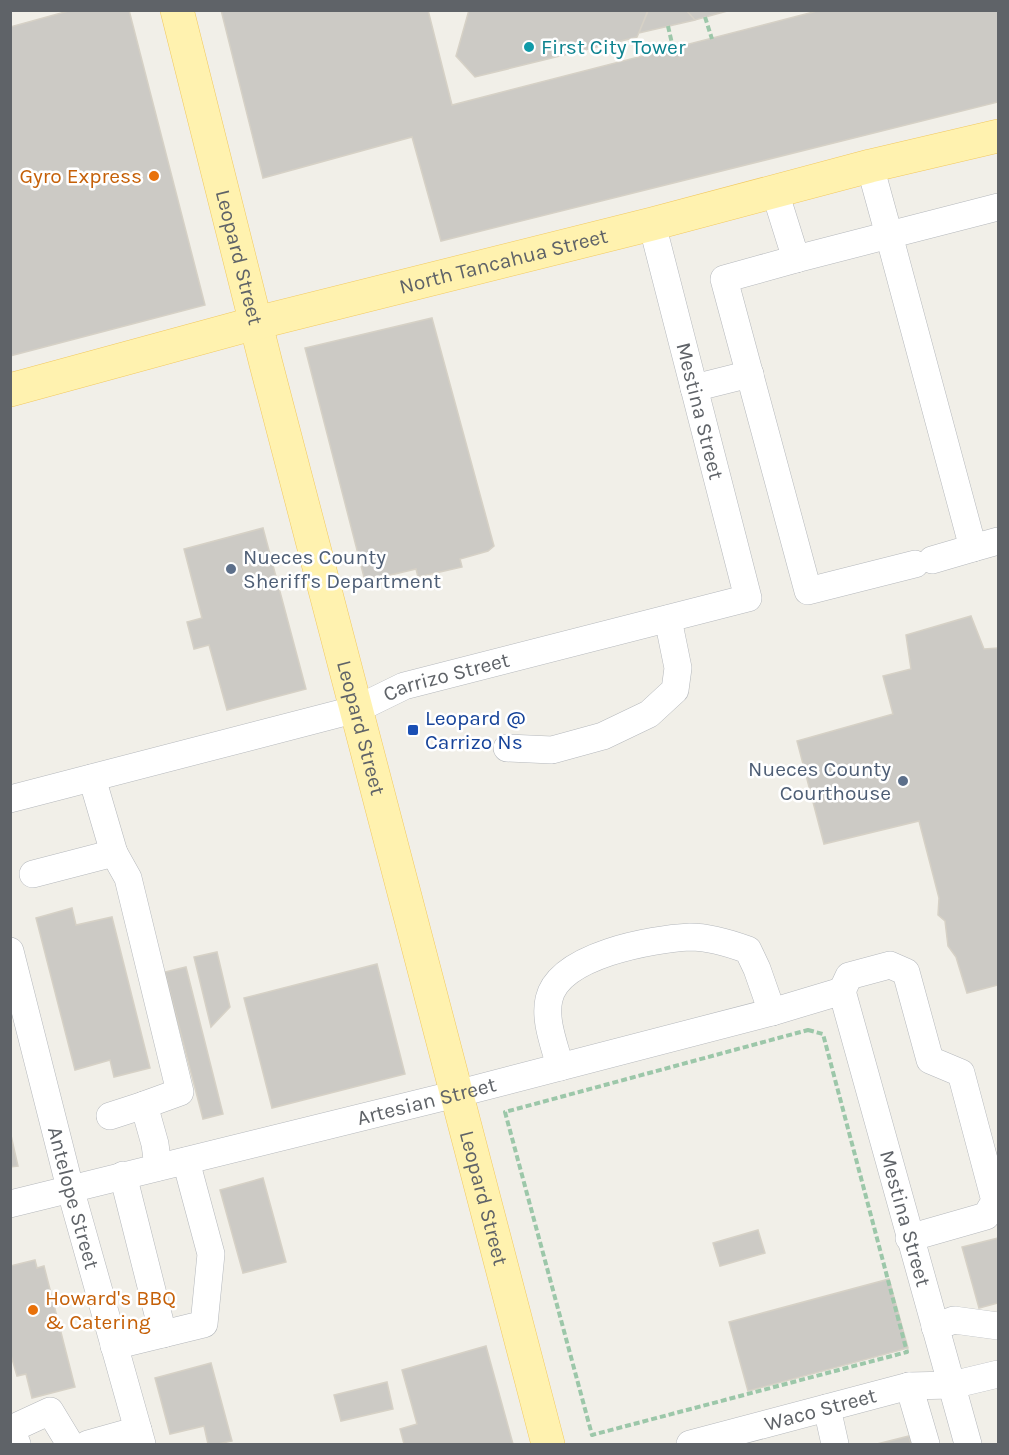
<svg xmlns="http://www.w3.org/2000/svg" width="1009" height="1455" viewBox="0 0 1009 1455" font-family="Karla,sans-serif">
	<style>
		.building { fill: #cccac5; stroke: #d6d1c6; stroke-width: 1.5 }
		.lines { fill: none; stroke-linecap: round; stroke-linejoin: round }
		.minor-casing { stroke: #b5b8bc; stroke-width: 28 }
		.major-casing { stroke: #f2c960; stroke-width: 34 }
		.path { stroke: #9cc7a9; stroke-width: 4; stroke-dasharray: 6 3; stroke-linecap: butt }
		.minor { stroke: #fff; stroke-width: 27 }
		.major { stroke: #fff2af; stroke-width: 33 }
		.culture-dot { fill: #0f9aa8; stroke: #fff; stroke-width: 2 }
		.food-dot { fill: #e8710a; stroke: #fff; stroke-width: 2 }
		.service-dot { fill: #5c6f8a; stroke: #fff; stroke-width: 2 }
		.transit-dot { fill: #1a4fb4; stroke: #fff; stroke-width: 2 }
		.labels { text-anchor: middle; stroke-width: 5; stroke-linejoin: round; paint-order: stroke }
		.culture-label { font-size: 21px; fill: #0d838f; stroke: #fff; text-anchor: start }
		.food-label { font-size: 21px; fill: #c56008; stroke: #fff; text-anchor: end }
		.street-label { font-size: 21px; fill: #5f6368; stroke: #fff }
		.service-label { font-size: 21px; fill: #4e5e75; stroke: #fff; text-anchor: start }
		.transit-label { font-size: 21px; fill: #164399; stroke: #fff; text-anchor: start }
	</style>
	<rect width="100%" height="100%" fill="#f1efe8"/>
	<path class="building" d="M72,10h57l76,295 -195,51v-329z
		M221,10h207l24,95 369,-95h177v92l-557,139 -29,-104 -149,41z
		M469,10h179v1l-11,26 -162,40 -19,-21z
		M648,10h38l9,10 -56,13z
		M686,10h45l-36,10z
		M432,318l62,228 -6,5 -28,8 2,8 -44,10 -2,-8 -51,12 -60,-233z
		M263,528l43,161 -79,21 -18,-65 -15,4 -7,-27 15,-4 -18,-69z
		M971,616l13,33 14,-1v337l-31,8 -11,-36 -8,-11 -3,-25 -7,-6 1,-17 -20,-77 -95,23 -27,-103 96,-27 -10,-38 28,-7 -5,-34z
		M72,908l4,17 36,-8 38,151 -36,9 -4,-17 -35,10 -39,-152z
		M217,952l13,55 -19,20 -17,-70z
		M377,964l28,110 -133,34 -28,-110z
		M186,967l37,147 -20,5 -38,-147z
		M10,1131l8,35 -8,1z
		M263,1178l23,84 -43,11 -23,-83z
		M758,1230l7,23 -45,13 -7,-23z
		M998,1238v65l-19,5 -17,-61z
		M35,1260l2,8 7,-2 31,121 -43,11 -6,-24 -9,2 -7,-24v-86z
		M889,1279l19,69 -160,43 -19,-69z
		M486,1346l27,98h-109l-4,-15 17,-5 -15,-54z
		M211,1363l21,78 -14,3h-10l-4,-18 -34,8 -15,-56z
		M387,1382l6,27 -52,12 -7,-26z
		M909,1436l2,8h-34z"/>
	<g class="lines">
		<defs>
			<g id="minor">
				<path d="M775,192l21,67 93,-24 -19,-69"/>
				<path d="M998,207l-109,28 84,313 25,-7"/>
				<path d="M796,259l-72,20 84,312 107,-27"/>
				<path d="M694,388l56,-14"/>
				<path d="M932,560l41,-12"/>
				<path d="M507,748l45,2 51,-14 46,-22 26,-24 3,-22 -10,-49"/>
				<path id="s1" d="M10,799l347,-90 47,-23 344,-88 -96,-374"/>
				<path d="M114,853l14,25 52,214 -36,13"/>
				<path d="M33,874l81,-21 -22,-75"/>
				<path id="s2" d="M10,951l60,237 72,256"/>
				<path id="s3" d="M842,991l126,453"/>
				<path d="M842,991l7,-15 41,-11 16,7 24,88 31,13 34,128 -9,15 -77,22"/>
				<path d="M560,1067c-5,-21 -16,-46 -11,-68 10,-44 103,-60 141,-62 20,0 39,6 58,13l9,19 15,43"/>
				<path d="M110,1116l34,-11 11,39 3,23"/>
				<path d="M123,1175l40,159"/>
				<path id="s4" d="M10,1204l446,-110 316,-82 70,-21"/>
				<path d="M935,1327l19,-7 44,6"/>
				<path d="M114,1346l90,-22 7,-70 -25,-93"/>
				<path d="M909,1386l17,58"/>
				<path d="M827,1408l8,36"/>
				<path d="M17,1444l-6,-15 39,-18 20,33"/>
				<path d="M88,1444l50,-14"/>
				<path id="s5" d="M690,1444l219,-58 43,-1 46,-11"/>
			</g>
			<g id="major">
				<path id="s6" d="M177,10l89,354 282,1080"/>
				<path id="s7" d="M10,390l246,-67 396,-99 218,-58 128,-30"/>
			</g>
		</defs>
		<use href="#minor" class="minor-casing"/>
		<use href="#major" class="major-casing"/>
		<path class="path" d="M705,17l7,22
			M668,26l5,22
			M808,1030l15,4 84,318 -315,83 -87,-323z"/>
		<use href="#minor" class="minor"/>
		<use href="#major" class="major"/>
	</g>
	<circle class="culture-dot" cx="529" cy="47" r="6"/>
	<g class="food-dot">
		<circle cx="154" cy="176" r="6"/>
		<circle cx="33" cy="1310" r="6"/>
	</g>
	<g class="service-dot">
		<circle cx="231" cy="569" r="6"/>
		<circle cx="903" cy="781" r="6"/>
	</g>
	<rect class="transit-dot" x="407" y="724" width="12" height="12" rx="3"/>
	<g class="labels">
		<g class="culture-label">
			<text x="541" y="54">First City Tower</text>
		</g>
		<g class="food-label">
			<text x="142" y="183">Gyro Express</text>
			<text x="45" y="1305" text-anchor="start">Howard's BBQ<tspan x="45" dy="24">&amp; Catering</tspan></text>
		</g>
		<g class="street-label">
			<text dy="7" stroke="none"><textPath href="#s6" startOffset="255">Leopard Street</textPath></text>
			<text dy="7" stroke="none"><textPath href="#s7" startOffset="510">North Tancahua Street</textPath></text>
			<text transform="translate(700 411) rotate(76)" y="7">Mestina Street</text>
			<text dy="7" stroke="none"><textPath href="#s1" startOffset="454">Carrizo Street</textPath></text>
			<text dy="7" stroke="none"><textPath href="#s6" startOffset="741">Leopard Street</textPath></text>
			<text dy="7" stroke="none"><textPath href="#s4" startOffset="429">Artesian Street</textPath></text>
			<text dy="7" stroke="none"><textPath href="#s2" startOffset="255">Antelope Street</textPath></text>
			<text dy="7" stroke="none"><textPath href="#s6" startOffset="1227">Leopard Street</textPath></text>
			<text dy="7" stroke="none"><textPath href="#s3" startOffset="236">Mestina Street</textPath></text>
			<text dy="7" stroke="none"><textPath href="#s5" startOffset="135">Waco Street</textPath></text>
		</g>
		<g class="service-label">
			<text x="243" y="564">Nueces County<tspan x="243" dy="24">Sheriff's Department</tspan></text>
			<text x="891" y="776" text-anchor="end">Nueces County<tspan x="891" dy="24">Courthouse</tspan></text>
		</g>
		<g class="transit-label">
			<text x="425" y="725">Leopard @<tspan x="425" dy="24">Carrizo Ns</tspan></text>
		</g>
	</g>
	<rect width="1009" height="1455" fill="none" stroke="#5f6368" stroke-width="24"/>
</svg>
